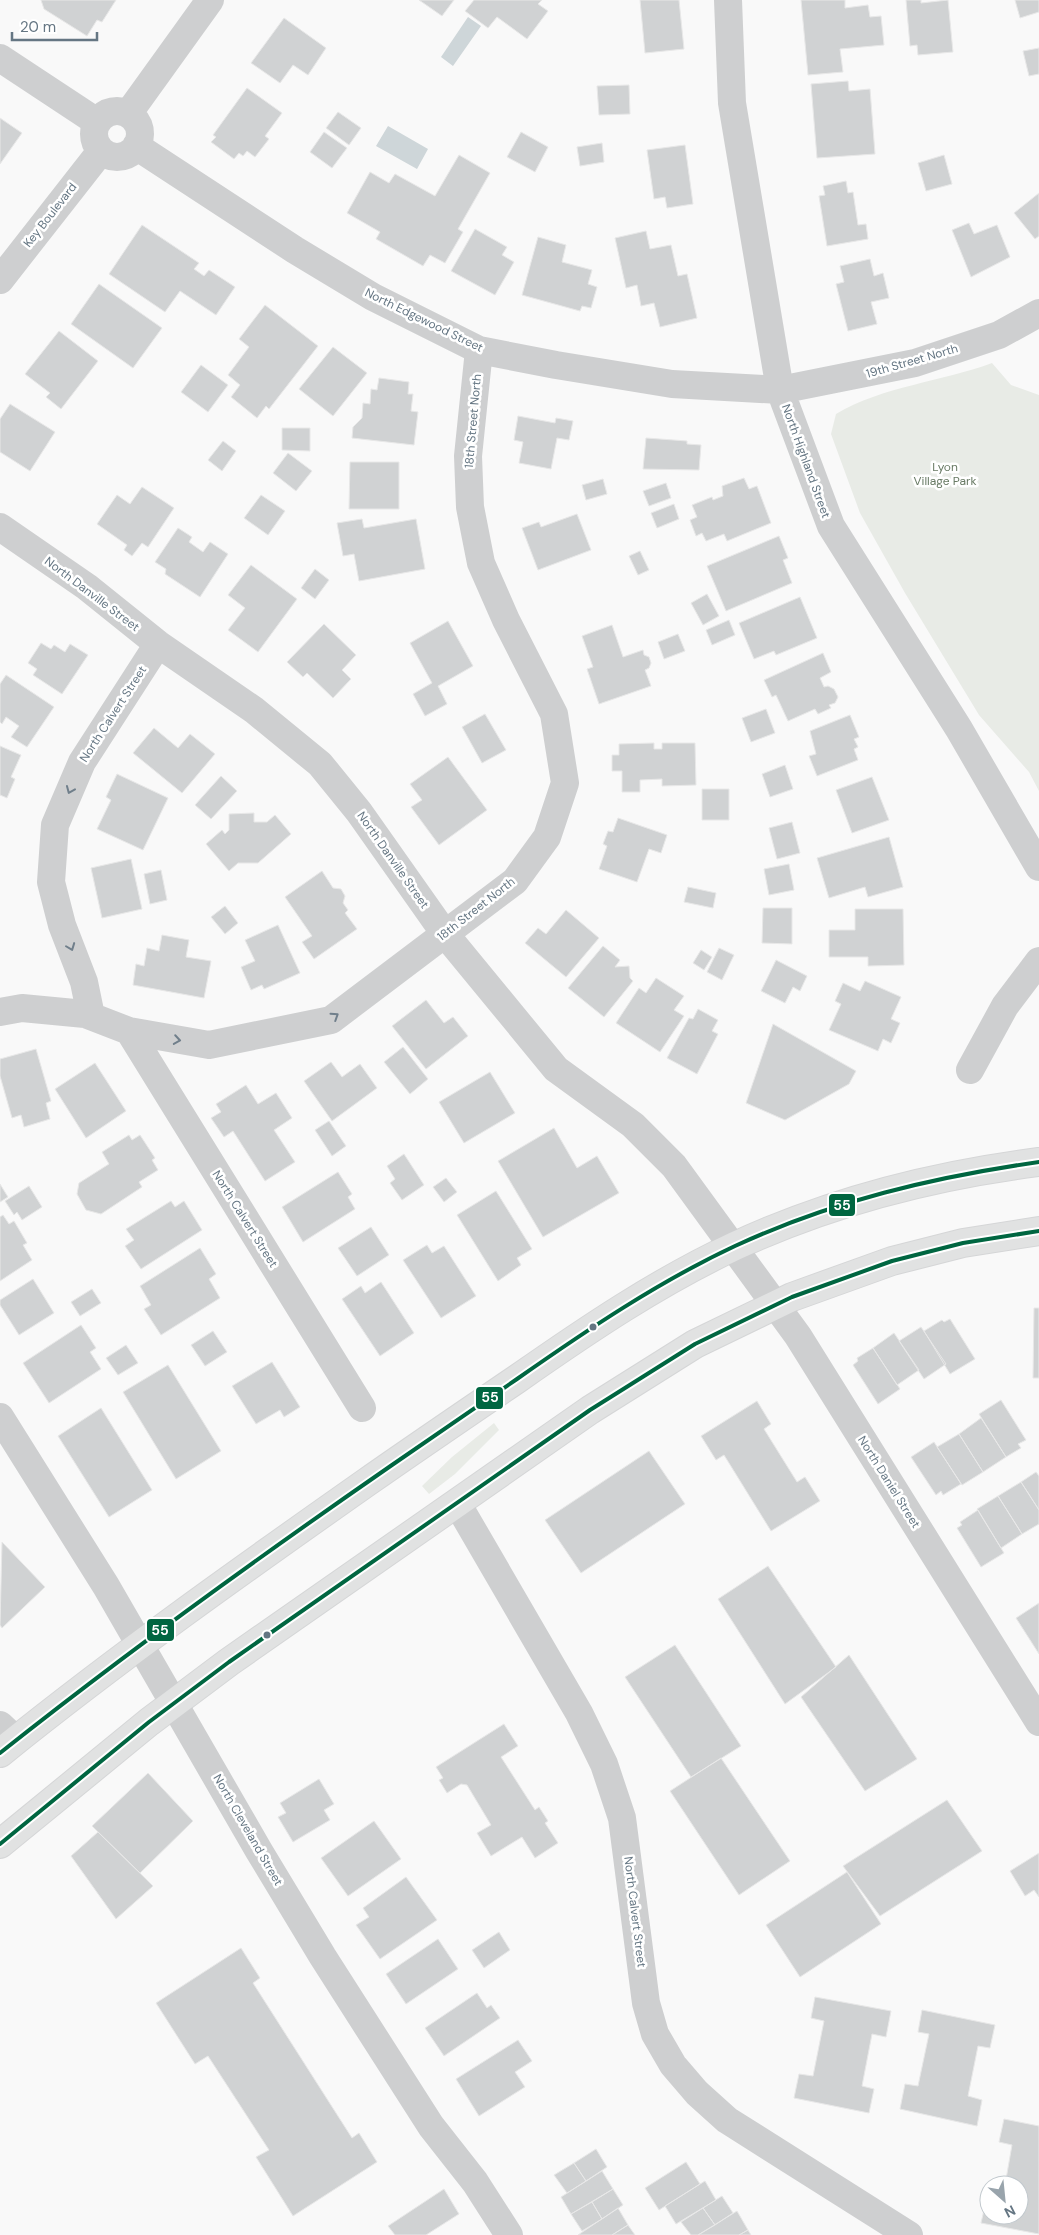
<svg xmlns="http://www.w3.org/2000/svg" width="1039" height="2235" viewBox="0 0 1039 2235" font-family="'DM Sans',sans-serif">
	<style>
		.green { fill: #e8ebe6 }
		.water { fill: #ced6d9 }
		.building { fill: #d0d2d3; stroke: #e8e8e8 }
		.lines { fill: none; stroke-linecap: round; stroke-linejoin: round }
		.major-casing { stroke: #d5d6d7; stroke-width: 30 }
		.minor { stroke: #cecfd0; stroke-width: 28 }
		.major { stroke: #e1e2e2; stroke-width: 28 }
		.bus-1-casing { stroke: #fff; stroke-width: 8 }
		.bus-1 { stroke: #006641; stroke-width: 4 }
		.oneway { stroke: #707f8b }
		.bus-dot { fill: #657683; stroke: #fff; stroke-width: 2 }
		.labels { text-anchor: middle; stroke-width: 5; stroke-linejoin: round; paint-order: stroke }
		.street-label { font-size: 12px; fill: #657683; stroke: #fff }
		.park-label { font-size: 12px; fill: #687a64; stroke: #fff }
		.line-badge { stroke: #fff; stroke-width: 2 }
		.badge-label { font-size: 14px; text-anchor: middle; font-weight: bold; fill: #fff }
	</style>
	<rect width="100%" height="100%" fill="#f9f9f9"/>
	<path class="green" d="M992,363l19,22 28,10v396l-10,-19 -50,-57 -74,-122 -45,-80 -29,-79 5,-20c47,-28 105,-32 156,-51z
		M494,1423l5,7 -44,44 -26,20 -7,-8 30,-29z"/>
	<path class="water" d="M468,17l13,9 -28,40 -12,-9z
		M388,126l40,23 -11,20 -41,-23z"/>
	<path class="building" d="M41,0h75l-14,22 -5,-2 -10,16 -43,-27z
		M419,0h35l-12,16z
		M474,0h68l-4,4 10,7 -21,28 -30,-22 -9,11 -23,-17z
		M640,0h39l5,49 -39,4z
		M801,0h44v8l23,-3 2,12 11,-1 3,29 -44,4 3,23 -35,3z
		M906,0h15v3l27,-3 5,52 -35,3 -1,-10 -7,1z
		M1015,0h24v12l-19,6z
		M284,18l42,30 -18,27 -15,-10 -13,18 -29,-20z
		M1039,48v26l-10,2 -6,-25z
		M848,81l1,10 21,-2 5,65 -58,4 -6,-74z
		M629,85l1,29 -31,1 -2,-29z
		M247,88l35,25 -17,23 4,3 -14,18 -8,-6 -4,5 -4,-3 -5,6 -23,-17 5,-5 -3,-2z
		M338,112l23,16 -12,17 -23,-17z
		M0,118l22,15 -22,31z
		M324,132l23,16 -15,20 -22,-16z
		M521,132l27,15 -13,25 -28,-15z
		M602,143l2,19 -24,4 -3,-19z
		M685,145l8,59 -26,4 -2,-11 -11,2 -7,-49z
		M459,155l31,18 -32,56 5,3 -18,31 -15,-8 -7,11 -47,-27 4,-7 -33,-19 23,-41 19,11 6,-9 40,22z
		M944,155l8,29 -26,7 -8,-28z
		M846,181l2,12 5,-1 5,33 8,-1 2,15 -41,7 -8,-50 6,-1 -2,-9z
		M1039,193v43l-4,3 -21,-26z
		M969,223l5,11 23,-9 13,32 -39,20 -19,-47z
		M142,225l57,38 -5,6 10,7 5,-6 26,17 -19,28 -36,-24 -15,21 -56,-38z
		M475,229l32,18 -5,8 12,7 -19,33 -44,-24z
		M646,231l4,18 21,-4 7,31 9,-2 10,44 -37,9 -6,-24 -13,3 -4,-21 -11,3 -11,-50z
		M538,237l28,8 -4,17 30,8 -4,14 9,3 -6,21 -9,-2 -2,5 -58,-16z
		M870,259l4,17 9,-3 6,25 -18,4 6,22 -29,7 -12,-47 8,-2 -4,-16z
		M99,284l63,44 -29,40 -62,-44z
		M265,305l53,41 -49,63 -3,-3 -9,12 -26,-21 9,-12 -12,-10 21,-28 -10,-8z
		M59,331l39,30 -37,48 -15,-12 4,-4 -25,-19z
		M333,347l34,26 -34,43 -34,-27z
		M201,365l27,20 -20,27 -27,-20z
		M379,378l30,4 -1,12h5l-2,17 7,1 -4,33 -62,-7 1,-11 9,-9 1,-15 7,1 1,-15 6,1z
		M10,404l45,28 -25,39 -30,-19v-33z
		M518,416l37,7 1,-5 17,3 -4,19 -12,-2 -6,31 -32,-6 4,-21 -9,-2z
		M282,428h28v23l-28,-1z
		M646,438l41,3v3l14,1 -2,25 -56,-1z
		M223,441l13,10 -14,20 -14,-11z
		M288,453l24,18 -16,20 -23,-18z
		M350,462h49v47h-50z
		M744,478l5,11 8,-3 14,37 -44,18 -3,-7 -18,7 -4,-8 -6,3 -6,-16 7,-3 -5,-12 20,-8 1,3 10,-4 -1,-10z
		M603,479l4,15 -21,6 -4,-15z
		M666,483l5,15 -22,8 -6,-15z
		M142,487l32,21 -26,39 -6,-4 -10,13 -8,-6 3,-5 -30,-21 20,-29 13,9z
		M261,495l24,16 -17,24 -24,-17z
		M674,504l5,15 -22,9 -6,-15z
		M577,514l14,36 -53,20 -16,-42 17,-6 2,5z
		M362,519l2,9 52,-9 9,50 -66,12 -5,-27 -11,2 -6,-33z
		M178,528l14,9 -3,5 14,10 7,-10 18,12 -28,43 -35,-23 1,-5 -11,-7z
		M779,536l9,22 -5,2 9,23 -66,28 -19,-45z
		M640,551l9,19 -11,5 -9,-19z
		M251,565l46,34 -39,53 -30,-22 17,-22 -17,-13z
		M315,569l14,11 -14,19 -14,-11z
		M707,594l12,22 -16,9 -12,-22z
		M800,597l17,41 -41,17 -2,-4 -20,8 -15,-36z
		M729,620l6,15 -23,10 -6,-15z
		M448,621l25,45 -35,20 9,18 -22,12 -12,-22 19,-11 -22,-40z
		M324,624l32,31 -14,15 9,9 -18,19 -26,-25 -4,4 -16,-15z
		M612,625l11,32 20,-7 1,5 5,2 2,6 -2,5 -4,2 6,16 -52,18 -12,-35 6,-2 -11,-31z
		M678,634l7,17 -21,8 -6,-17z
		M41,643l10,6 3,-4 11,7 5,-8 18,11 -26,39 -29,-19 4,-6 -9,-6z
		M823,653l8,19 -11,6 4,9 4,-1 6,3 4,8 -3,6 -6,2 2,3 -13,6 -3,-5 -27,12 -12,-26 -4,2 -8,-17z
		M6,675l48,32 -27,40 -16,-10 8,-11 -13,-9 -4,7 -2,-2v-38z
		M766,709l9,24 -24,9 -9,-24z
		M485,714l21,36 -24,13 -20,-36z
		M850,715l9,22 -5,2 4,8 -4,2 4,11 -41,16 -8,-20 7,-2 -6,-23z
		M154,728l24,20 12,-14 25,20 -33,39 -49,-40z
		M654,743v6h8v-6h33l1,42 -34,1v-7l-22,1v12h-18v-21h-10v-16h7v-11z
		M0,746l21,9 -10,22 4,2 -8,19 -7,-3z
		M448,757l39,53 -48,35 -28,-38 11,-7 -12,-16z
		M785,765l8,24 -23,8 -8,-23z
		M117,774l51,24 -25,52 -46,-21 14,-29 -5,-3z
		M221,776l16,15 -26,28 -16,-14z
		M872,777l17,43 -37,13 -16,-43z
		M702,789h27v31h-27z
		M254,813v9h13l8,-7 16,19 -33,29h-20l-9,8 -23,-27 16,-14 3,4 4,-4v-16z
		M618,818l49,17 -6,18 -12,-4 -12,33 -38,-13 8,-23 -4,-2 5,-13 5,1z
		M792,822l8,31 -23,6 -8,-31z
		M889,837l14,50 -35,10 -3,-10 -36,11 -12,-40z
		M131,859l11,50 -40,9 -11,-50z
		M789,864l5,26 -25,5 -5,-26z
		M161,870l6,30 -17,4 -6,-30z
		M322,871l11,17 8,1 4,7 -2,7 5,7 -3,3 12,16 -43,30 -12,-17 10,-6 -27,-39z
		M688,887l28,6 -3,15 -29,-6z
		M225,906l13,17 -13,11 -14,-17z
		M763,908h29v36l-30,-1z
		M855,909h48l1,56 -36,1v-9h-39v-27h26z
		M566,910l33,28 -33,39 -41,-34 13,-15 8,6z
		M278,925l22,48 -36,16 -2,-4 -11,5 -10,-23 14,-6 -10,-21z
		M162,935l27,5 -3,17 25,4 -7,37 -71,-13 3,-21 8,2 3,-18 12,3z
		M603,946l17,14 -5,7 14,-1 1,12 3,3 -29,36 -36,-29z
		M719,948l15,7 -12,25 -15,-8z
		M701,950l11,7 -8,13 -11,-7z
		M776,960l31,16 -7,15 -7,-4 -8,16 -24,-12z
		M656,978l28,18 -10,14 10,6 -24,36 -44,-29 23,-35 7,5z
		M865,981l36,16 -10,22 9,4 -9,20 -8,-4 -5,12 -49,-21 12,-26 -6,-3 8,-18 17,8z
		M426,1000l18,23 9,-6 15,19 -42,33 -34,-43z
		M698,1009l20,11 -6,11 6,3 -21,40 -30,-16 22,-40 4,1z
		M773,1024l83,47 -7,13 -64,36 -39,-17z
		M403,1047l25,32 -18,15 -26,-32z
		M36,1049l15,52 -5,2 4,16 -26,8 -3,-12 -9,3 -12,-42v-17z
		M331,1062l11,15 18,-13 17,24 -45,33 -28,-40z
		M95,1063l31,48 -40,27 -31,-49z
		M490,1072l25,41 -51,30 -25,-41z
		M246,1085l12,19 18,-11 16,25 -18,12 21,32 -30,19 -32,-50 -9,6 -13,-19 10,-6 -5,-8z
		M329,1121l17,25 -14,10 -17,-26z
		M554,1128l23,40 20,-12 22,37 -76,44 -45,-76z
		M129,1135l3,5 8,-5 15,23 -3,2 6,10 -19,12 3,5 -41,27 -15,-4 -9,-16 2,-11 30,-19 -7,-12z
		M404,1154l20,31 -22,15 -12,-17 5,-4 -8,-13z
		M338,1172l14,22 -4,3 7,12 -52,33 -21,-35z
		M446,1178l11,14 -13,10 -11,-15z
		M0,1184l8,13 -8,5z
		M29,1186l13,21 -20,13 -5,-8 -3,3 -9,-14z
		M496,1191l36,58 -15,9 4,7 -23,16 -41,-66z
		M171,1201l4,6 9,-6 18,29 -61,39 -16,-23 9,-6 -8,-11z
		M3,1215l6,9 5,-3 13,22 -4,2 9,15 -32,21v-64z
		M371,1227l18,28 -32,21 -19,-28z
		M427,1245l5,8 12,-7 32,50 -35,22 -38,-58z
		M200,1248l16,26 -7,5 11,19 -59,37 -17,-26 7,-4 -11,-19z
		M33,1279l21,34 -35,22 -19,-30v-5z
		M381,1282l33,51 -34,23 -38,-57 19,-13 4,7z
		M92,1289l9,14 -21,13 -9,-14z
		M1034,1308h5v70h-6z
		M950,1319l25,40 -25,15 -26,-43 18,-11 2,2z
		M81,1325l15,23 -6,4 11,17 -52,34 -26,-40z
		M921,1327l25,37 -22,15 -25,-38z
		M213,1331l14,21 -22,14 -14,-21z
		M894,1333l25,37 -22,15 -24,-37z
		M126,1345l12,18 -20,12 -12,-17z
		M873,1348l27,41 -22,15 -25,-39 5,-4 -1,-3z
		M272,1362l28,45 -16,10 -4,-7 -24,14 -24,-38z
		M168,1365l53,86 -45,28 -53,-87z
		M1001,1400l25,40 -8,4 3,4 -15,9 -27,-43z
		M757,1401l14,23 -7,5 33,53 8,-5 15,24 -49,30 -47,-76 -8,5 -15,-24z
		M101,1408l51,82 -43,27 -51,-81z
		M981,1418l25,39 -23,15 -24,-38z
		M959,1434l24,38 -21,13 -25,-38z
		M934,1442l27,42 -18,11 -2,-4 -5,4 -25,-38z
		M649,1451l36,53 -104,69 -36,-53z
		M1036,1472l3,4v34l-18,-28z
		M1021,1482l18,28v14l-17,10 -24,-38z
		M998,1496l24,38 -21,14 -24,-39z
		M978,1510l26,43 -23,14 -24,-39 5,-3 -2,-3z
		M2,1542l43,45 -43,41 -2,-3z
		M768,1566l68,101 -51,37 -67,-105z
		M1039,1603v51l-23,-36z
		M675,1645l66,101 -50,31 -66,-100z
		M849,1655l68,104 -52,32 -64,-94z
		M504,1724l14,22 -17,11 34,53 4,-3 9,14 -3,2 13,20 -23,15 -13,-21 -31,19 -14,-23 14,-8 -24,-40 -6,-1 -14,9 -8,-13 4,-2 -7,-11z
		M721,1758l69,103 -51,34 -69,-104z
		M148,1773l45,48 -53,52 -48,-47z
		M319,1779l15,25 -10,6 6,10 -37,22 -15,-25 8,-4 -6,-10z
		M947,1800l35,51 -102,65 -37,-50z
		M374,1821l27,38 -53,37 -27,-38z
		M98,1832l55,54 -37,33 -45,-63z
		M1039,1853v44l-5,-7 -9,6 -15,-25z
		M847,1872l34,52 -81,53 -34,-52z
		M406,1877l31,43 -57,39 -24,-34 13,-8 -6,-9z
		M499,1932l11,18 -26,18 -12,-18z
		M438,1939l20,30 -52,35 -20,-30z
		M241,1948l19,30 -7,5 99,155 7,-5 18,29 -84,54 -37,-59 13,-7 -61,-94 -13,8 -39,-61z
		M477,1993l10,15 4,-3 9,13 -56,38 -19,-28z
		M815,1997l76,14 -5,26 -14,-3 -10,52 12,3 -5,24 -75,-15 5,-24 14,2 11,-55 -13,-3z
		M922,2010l73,15 -5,23 -12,-2 -10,50 14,4 -5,26 -77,-17 5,-25 13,2 11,-52 -11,-2z
		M518,2040l14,21 -17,11 10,15 -46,29 -23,-37z
		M1004,2119l35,7v108l-58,-11 6,-26 2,1v17h30v-30h-14l7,-40 -13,-3z
		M596,2149l11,18 -21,14 -12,-18z
		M686,2162l14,22 -41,26 -14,-22z
		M574,2163l12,18 -19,12 -13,-18z
		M602,2171l11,18 -42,25 -10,-17z
		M705,2181l11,19 -40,24 -11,-18z
		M444,2189l15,25 -33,21h-31l-7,-9z
		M613,2189l10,16 -21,14 -10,-17z
		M722,2196l11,17 -18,12 -12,-17z
		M592,2202l10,17 -20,12 -11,-17z
		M618,2208l10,17 -16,10h-34z
		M703,2208l12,17 -17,10h-7l-10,-13z
		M737,2211l11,19 -9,5h-41z
		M628,2225l7,10h-23z
		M748,2230l3,5h-12z"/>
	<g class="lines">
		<defs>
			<path id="major" d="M0,1753c119,-96 242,-183 367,-271 50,-35 100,-69 150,-103 70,-49 141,-97 218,-133 95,-44 201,-71 304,-84
				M0,1844l149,-122 80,-60 361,-252 105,-66 97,-47 100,-36 71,-18 76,-12"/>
		</defs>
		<use href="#major" class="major-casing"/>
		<path class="minor" d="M728,0l4,103 48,287 51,136 128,203 80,138
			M0,58l97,64
			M94 134a23 23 0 1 1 46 0a23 23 0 1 1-46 0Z
			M128,114l82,-114
			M136,146l159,104 78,47 106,53 77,15 116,19 108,6 135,-27 84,-28 40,-22
			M0,280l101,-129
			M0,527l87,60 71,57 96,66 66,54 39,48 86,122 111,135 77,56 41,41 124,170 241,386
			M0,1012l22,-4 63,6 44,17 80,14 122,-25 184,-139 32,-44 18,-54 -11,-69 -48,-94 -25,-57 -11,-56 -2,-51 11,-106
			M91,1016l-7,-34 -22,-57 -11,-43 4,-57 27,-63 76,-118
			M129,1031l233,377
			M970,1070l35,-64 34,-45
			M0,1417l106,169 153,265 64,106 108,169 44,56 34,53
			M457,1503l122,210 25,51 18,54 24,185 9,31 18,31 24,28 30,27 182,115
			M0,1725l16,15"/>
		<use href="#major" class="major"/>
		<defs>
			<path id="bus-1" d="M0,1753c127,-101 259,-196 392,-288 42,-29 84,-58 125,-86 70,-49 141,-97 218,-133 97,-45 199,-69 304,-84
				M0,1844l149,-122 80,-60 361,-252 105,-66 97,-47 100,-36 71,-18 76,-12"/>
		</defs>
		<use href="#bus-1" class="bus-1-casing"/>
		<use href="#bus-1" class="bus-1"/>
	</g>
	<defs><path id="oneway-chevron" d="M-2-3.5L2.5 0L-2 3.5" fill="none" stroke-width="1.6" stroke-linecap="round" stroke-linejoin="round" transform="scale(1.25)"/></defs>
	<g class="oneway">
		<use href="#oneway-chevron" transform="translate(70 790) rotate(113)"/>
		<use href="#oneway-chevron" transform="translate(71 947) rotate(69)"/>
		<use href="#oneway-chevron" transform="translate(335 1016) rotate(-33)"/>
		<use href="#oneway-chevron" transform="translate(177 1040) rotate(9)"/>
	</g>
	<g class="bus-dot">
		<circle cx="593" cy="1327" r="4.5"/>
		<circle cx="267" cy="1635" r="4.5"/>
	</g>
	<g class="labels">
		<g class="street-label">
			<text transform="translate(50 215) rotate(-52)" y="4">Key Boulevard</text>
			<text transform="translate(424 320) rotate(26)" y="4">North Edgewood Street</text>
			<text transform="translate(912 361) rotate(-16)" y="4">19th Street North</text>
			<text transform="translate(473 421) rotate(-85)" y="4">18th Street North</text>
			<text transform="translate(806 461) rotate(70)" y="4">North Highland Street</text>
			<text transform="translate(92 594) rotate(37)" y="4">North Danville Street</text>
			<text transform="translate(113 714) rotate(-57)" y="4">North Calvert Street</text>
			<text transform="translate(393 860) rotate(55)" y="4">North Danville Street</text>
			<text transform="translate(476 909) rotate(-38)" y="4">18th Street North</text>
			<text transform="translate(245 1219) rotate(58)" y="4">North Calvert Street</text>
			<text transform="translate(889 1482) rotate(58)" y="4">North Daniel Street</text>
			<text transform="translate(248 1830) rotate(60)" y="4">North Cleveland Street</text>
			<text transform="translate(635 1912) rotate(83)" y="4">North Calvert Street</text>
		</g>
		<g class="park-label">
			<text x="945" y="471">Lyon<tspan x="945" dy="14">Village Park</tspan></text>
		</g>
	</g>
	<g class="line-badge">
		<rect x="828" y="1193" width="28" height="24" rx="5" fill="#006641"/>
		<rect x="475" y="1386" width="29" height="24" rx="5" fill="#006641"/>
		<rect x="146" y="1618" width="29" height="24" rx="5" fill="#006641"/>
	</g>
	<g class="badge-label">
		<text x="842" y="1210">55</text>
		<text x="490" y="1402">55</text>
		<text x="160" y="1635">55</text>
	</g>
	<g transform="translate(1004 2200) rotate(153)"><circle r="24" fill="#ffffff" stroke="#c1c8cd"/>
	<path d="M0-4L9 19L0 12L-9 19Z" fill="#99a4ac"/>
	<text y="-8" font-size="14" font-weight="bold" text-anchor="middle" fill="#657683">N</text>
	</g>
	<path d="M12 32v8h85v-8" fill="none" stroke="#657683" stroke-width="2.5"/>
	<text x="20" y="32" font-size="15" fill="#657683" stroke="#ffffff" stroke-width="4" paint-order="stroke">20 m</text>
</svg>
